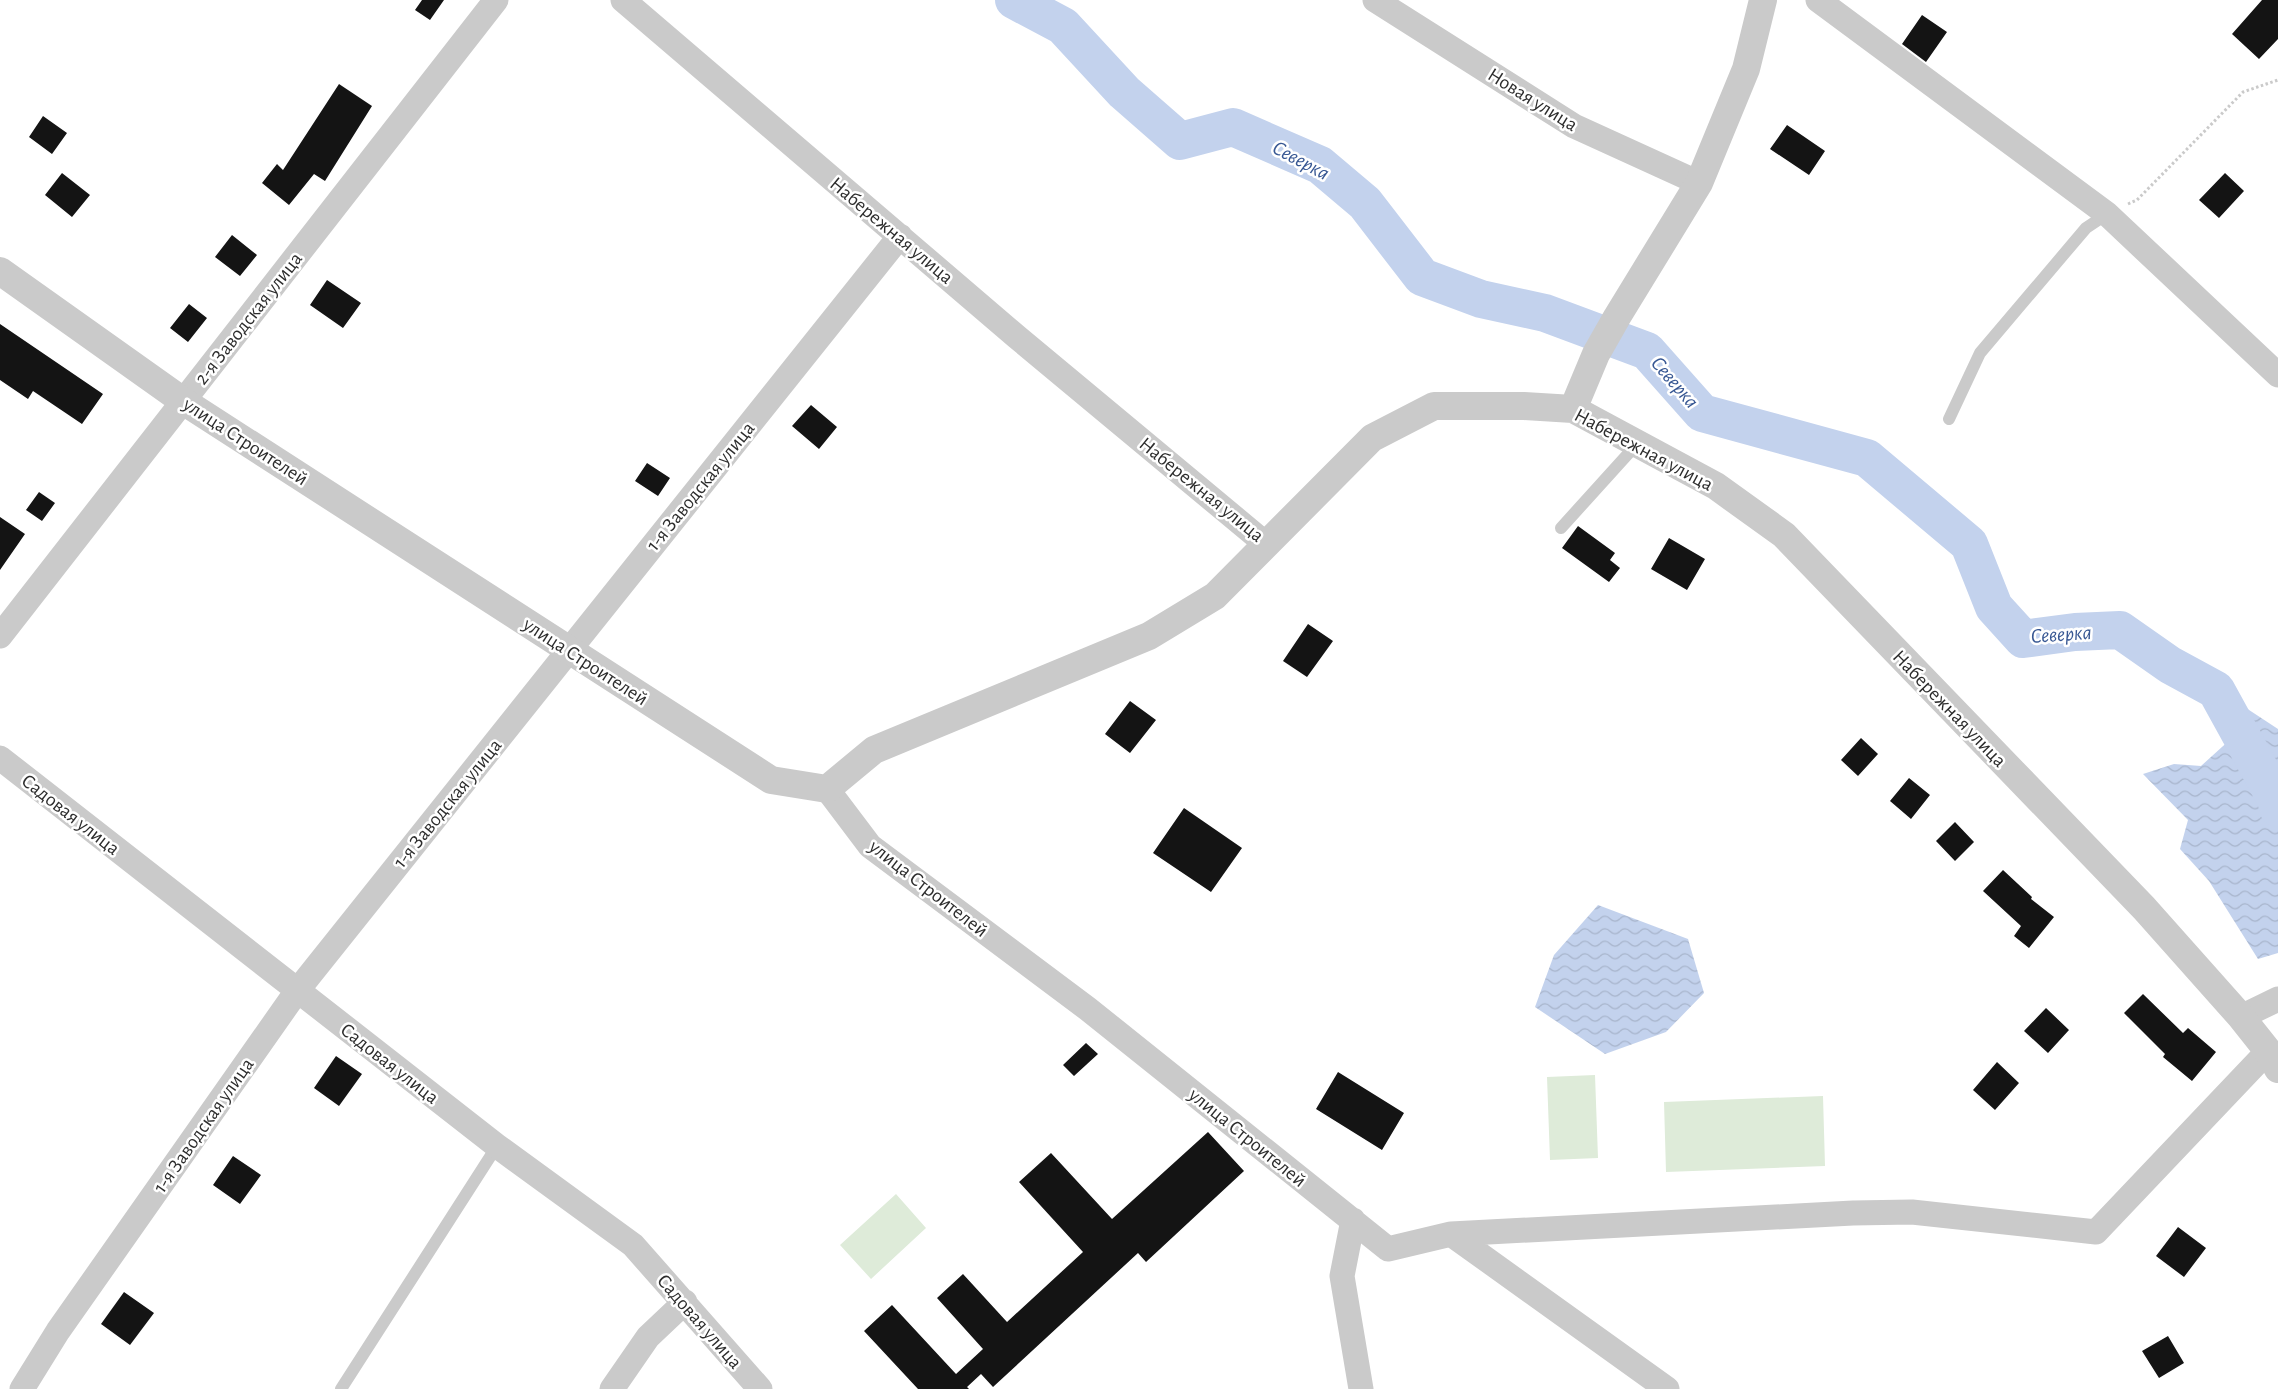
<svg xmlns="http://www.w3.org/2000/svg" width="2278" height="1389" viewBox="0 0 2278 1389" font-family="'Alegreya Sans',sans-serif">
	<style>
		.grass { fill: #deebd9 }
		.water { fill: url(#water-waves) }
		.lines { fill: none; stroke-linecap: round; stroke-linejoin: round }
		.river { stroke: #c3d2ed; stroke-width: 38 }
		.building { fill: #141414 }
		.path { stroke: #cacaca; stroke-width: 3; stroke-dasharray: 2.5 2.5; stroke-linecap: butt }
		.service { stroke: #cacaca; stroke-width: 12 }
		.minor { stroke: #cacaca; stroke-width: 25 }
		.tertiary { stroke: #cacaca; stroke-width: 28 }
		.labels { text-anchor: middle; stroke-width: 5; stroke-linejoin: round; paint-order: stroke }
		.street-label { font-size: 20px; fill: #2d2d2d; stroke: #fff }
		.water-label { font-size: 21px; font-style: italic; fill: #375793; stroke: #fff }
	</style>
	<defs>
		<pattern id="water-waves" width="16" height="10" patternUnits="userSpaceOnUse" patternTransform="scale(1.25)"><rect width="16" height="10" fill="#c3d2ed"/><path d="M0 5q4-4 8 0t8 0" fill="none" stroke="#a8b5cc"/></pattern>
	</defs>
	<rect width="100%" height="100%" fill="#fff"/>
	<path class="grass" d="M1595,1075l3,83 -48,2 -3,-83z
		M1823,1096l2,70 -159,6 -2,-70z
		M896,1194l30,34 -55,51 -31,-34z"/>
	<path class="water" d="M2211,685l67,44v224l-20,6 -49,-78 -29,-32 8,-29 -45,-46 31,-10 27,2 32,-29z
		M1598,905l90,34 16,54 -38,39 -61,22 -70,-47 19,-52z"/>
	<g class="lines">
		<path class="river" d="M1014,0l49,26 61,66 56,49 53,-14 87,38 45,38 57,74 59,22 64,14 102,38 55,62 165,45 102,86 25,63 29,32 52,-7 45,-2 50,35 46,25 60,109 2,9"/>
	</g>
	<path class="building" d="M422,0h22l-14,20 -15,-10z
		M2262,0h16v39l-19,20 -27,-25z
		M1922,15l25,17 -21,30 -24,-18z
		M339,84l33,22 -47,75 -11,-7 -25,31 -27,-22 15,-19 6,6z
		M43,116l24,17 -15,21 -23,-17z
		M1787,125l38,26 -16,24 -39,-26z
		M62,173l28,22 -18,22 -27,-22z
		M2225,173l19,18 -25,27 -20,-18z
		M232,235l25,20 -17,21 -25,-19z
		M327,280l34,23 -18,25 -33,-23z
		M189,304l18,14 -19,24 -18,-14z
		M0,324l103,70 -21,30 -49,-33 -5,8 -28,-19z
		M811,405l26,22 -18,22 -27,-23z
		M647,463l23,15 -12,18 -23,-15z
		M39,492l16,11 -13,18 -16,-11z
		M0,517l25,17 -25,36z
		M1578,526l37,27 -5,7 10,8 -11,14 -47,-34z
		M1669,538l36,21 -18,31 -36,-21z
		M1308,624l25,17 -26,36 -24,-16z
		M1130,701l26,19 -26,33 -25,-19z
		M1861,738l17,16 -20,22 -17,-16z
		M1909,778l21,17 -19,24 -21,-18z
		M1184,808l58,40 -31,44 -58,-39z
		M1955,822l19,20 -19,19 -19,-20z
		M2003,870l29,27 -1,2 23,18 -25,31 -15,-12 7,-10 -38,-35z
		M2143,994l40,39 5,-5 28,24 -24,29 -29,-24 2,-3 -41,-41z
		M2046,1008l23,22 -21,23 -24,-22z
		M1086,1043l12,11 -24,22 -11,-11z
		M336,1056l26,18 -23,32 -25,-18z
		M1997,1062l22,21 -24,27 -22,-20z
		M1338,1072l66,41 -22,37 -66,-41z
		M1208,1132l36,39 -98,91 -8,-9 -145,134 -12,-13 -14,13 2,2h-51l-54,-58 28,-26 64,69 27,-25 -46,-51 26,-24 44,48 76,-70 -64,-70 32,-29 61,66z
		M233,1156l28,19 -21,29 -27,-19z
		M2178,1227l28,21 -22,29 -28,-21z
		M124,1292l30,21 -24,32 -29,-21z
		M2168,1336l16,27 -25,15 -17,-27z"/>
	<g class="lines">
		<path class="path" d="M2128,204l9,-4 106,-108 35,-12"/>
		<path class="service" d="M1949,419l31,-66 106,-125 21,-14
			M1561,528l76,-84
			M341,1389l156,-243"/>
		<path class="minor" d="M623,0l394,337 250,208
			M1375,0l199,126 125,57
			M1818,0l289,214 171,161
			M0,636l496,-636
			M0,758l497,388 136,99 127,144
			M827,789l43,57 218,163 300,240 63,-15 402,-21 59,-1 184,20 172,-181
			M2241,1017l37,-18
			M1353,1220l-11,56 19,113
			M1451,1234l216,155
			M22,1389l36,-58 239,-340 603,-755
			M612,1389l36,-52 37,-35"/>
		<path class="tertiary" d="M0,271l183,130 588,379 56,9 47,-39 275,-114 66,-40 157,-158 62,-32h90l49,3 143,77 68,49 360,373 97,109 27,34 10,18
			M1573,409l23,-55 21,-37 82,-134 47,-114 17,-69"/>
	</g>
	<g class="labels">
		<g class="street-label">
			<text transform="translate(1533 99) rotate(32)" y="7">Новая улица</text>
			<text transform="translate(892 230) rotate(40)" y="7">Набережная улица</text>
			<text transform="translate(248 318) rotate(-52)" y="7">2-я Заводская улица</text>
			<text transform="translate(246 441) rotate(33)" y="7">улица Строителей</text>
			<text transform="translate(1644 449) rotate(28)" y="7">Набережная улица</text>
			<text transform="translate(700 486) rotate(-51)" y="7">1-я Заводская улица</text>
			<text transform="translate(1202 489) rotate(39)" y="7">Набережная улица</text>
			<text transform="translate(586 661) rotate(33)" y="7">улица Строителей</text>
			<text transform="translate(1950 708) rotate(46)" y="7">Набережная улица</text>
			<text transform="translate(447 803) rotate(-51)" y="7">1-я Заводская улица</text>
			<text transform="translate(71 814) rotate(38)" y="7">Садовая улица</text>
			<text transform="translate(929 888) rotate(38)" y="7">улица Строителей</text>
			<text transform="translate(390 1063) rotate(38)" y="7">Садовая улица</text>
			<text transform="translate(203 1125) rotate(-55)" y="7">1-я Заводская улица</text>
			<text transform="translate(1248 1137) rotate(39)" y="7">улица Строителей</text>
			<text transform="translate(700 1321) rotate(49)" y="7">Садовая улица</text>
		</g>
		<g class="water-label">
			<text transform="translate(1301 160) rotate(28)" y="7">Северка</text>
			<text transform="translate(1675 382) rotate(49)" y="7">Северка</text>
			<text transform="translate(2061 634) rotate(-4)" y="7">Северка</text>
		</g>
	</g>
</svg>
